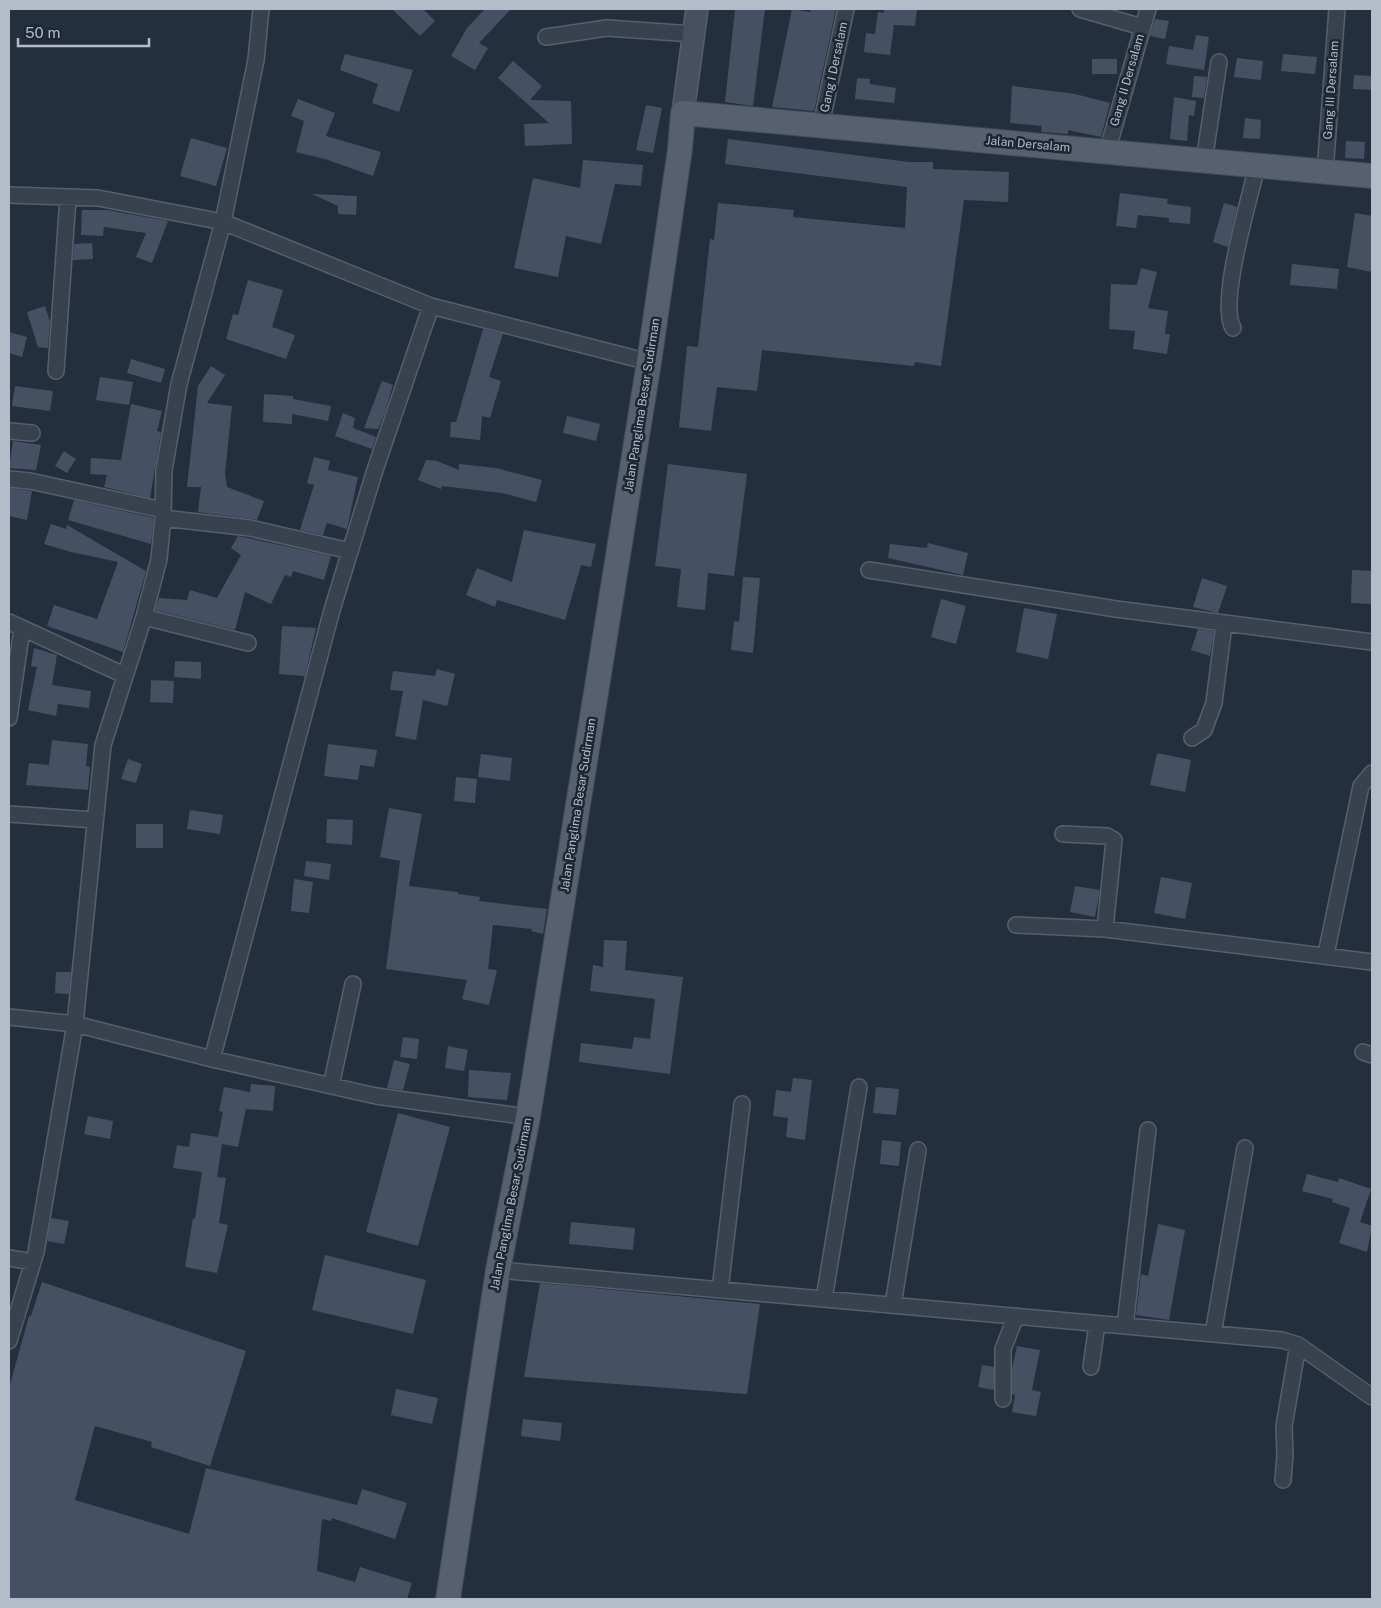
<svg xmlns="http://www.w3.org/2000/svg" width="1381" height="1608" viewBox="0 0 1381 1608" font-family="'Public Sans',sans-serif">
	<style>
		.building { fill: #455162 }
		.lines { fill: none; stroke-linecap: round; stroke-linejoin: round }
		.minor-casing { stroke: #565f6c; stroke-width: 18 }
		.secondary-casing { stroke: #565f6c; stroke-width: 24 }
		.primary-casing { stroke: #414a57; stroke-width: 26 }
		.minor { stroke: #38414e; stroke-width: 15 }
		.secondary { stroke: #465061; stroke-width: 21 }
		.primary { stroke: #56606e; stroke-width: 24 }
		.labels { text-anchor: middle; stroke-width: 5; stroke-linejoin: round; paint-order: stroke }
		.street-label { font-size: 12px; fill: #b4bcc9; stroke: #1d2633 }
	</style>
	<rect width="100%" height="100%" fill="#242f3e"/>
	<path class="building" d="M392,9h31l12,12 -15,15z
		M485,9h26l-32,34 9,5 -13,22 -24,-14 16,-28z
		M735,9h30l-12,97 -28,-4z
		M792,9l18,3 1,-3h25l-22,102 -42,-4z
		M884,9h33l-2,17 -21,-1 -4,30 -26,-3 2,-19 9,1 3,-22 6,1z
		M1155,19l14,2 -4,18 -15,-3z
		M1196,35l13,2 -5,33 -38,-6 3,-18 24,4z
		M345,54l68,16 -14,42 -27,-9 6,-19 -38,-14z
		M1283,54l34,3 -2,17 -34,-3z
		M1237,58l26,3 -2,19 -27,-3z
		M1092,59h25v15h-25z
		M513,61l29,25 -12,14 41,1 1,43 -47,2 -1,-22 25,-1 -51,-45z
		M1354,75l18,1v14l-19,-1z
		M1194,76l13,1 -3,21 -12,-1z
		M857,78l13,1v5l26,4 -2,15 -39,-4z
		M1012,86l63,8 35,9 -9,34 -33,-7v4l-27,-2 1,-6 -32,-3z
		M1174,97l22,4 -2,15 -5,-1 -2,26 -17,-2z
		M298,99l37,14 -9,23 55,16 -8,24 -48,-17 -29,-7 8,-31 -13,-5z
		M646,105l16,3 -9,45 -17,-3z
		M1245,118l16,2 -1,19 -17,-1z
		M191,138l36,10 -11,38 -36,-10z
		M728,139l181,23h24v7l76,3 -1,30 -44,-2 -23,166 -26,-4 -1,4 -152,-16 -5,41 -40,-4 -6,44 -32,-4 8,-81 11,1 12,-108 4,1 4,-37 76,7 -1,7 112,11 2,-41 -182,-23z
		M1346,141l19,1 -1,17 -19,-1z
		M583,160l60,5 -2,21 -26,-2 -14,60 -35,-8 -8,41 -44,-9 19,-90 47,10z
		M1120,193l48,6 -1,5 24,3 -1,17 -21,-2v-4l-31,-3 -2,13 -20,-2z
		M312,194l45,2 -1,19 -18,-1v-8z
		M1224,203l13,4 -9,40 -15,-5z
		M82,210h25l61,11 -16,42 -16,-6 10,-24 -42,-6 -1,9 -22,-1z
		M1355,213l17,3v56l-25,-5z
		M92,243l1,16 -20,1 1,-16z
		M1292,264l47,5 -2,20 -47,-4z
		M1141,268l16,4 -9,36 20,3 -3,23h5l-3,20 -34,-5 2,-18 -26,-2 2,-45 26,1z
		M248,280l35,10 -11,37 23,8 -9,24 -60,-20 7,-25 5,1z
		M45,306l5,16 -2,26 -10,-1 -11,-35z
		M483,329l20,5 -14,43 12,4 -11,37 -8,-2 -2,24 -30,-3 1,-15h5z
		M9,332l18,5 -5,20 -13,-4z
		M131,359l34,10 -4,14 -34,-10z
		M211,366l14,9 -18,28 25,3 -7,68 2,13 37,14 -7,19 -59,-8 3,-25h-14l11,-101z
		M100,377l33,5 -4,23 -33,-5z
		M382,381l11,4 -8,27 -7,17 -14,-1z
		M15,386l38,5 -3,20 -38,-5z
		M264,394l29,2v3l38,7 -3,15 -36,-7v10l-29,-2z
		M131,404l31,7 -5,20 4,1 -11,66 -46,-11 3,-12 -17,-1 1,-16 30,2z
		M343,413l12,5 -2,10 23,9 -4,12 -37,-13z
		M567,416l33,8 -4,17 -33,-8z
		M13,441l28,4 -5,25 -27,-2z
		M64,451l12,8 -9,14 -12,-7z
		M314,457l16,4 -2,9 30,7 -11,52 -20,-6 -4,12 -23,-5 14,-45 -7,-2z
		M426,460l11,1 22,9v-6l37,4 46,12 -6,22 -34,-9 -60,-7 -1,3 -23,-9z
		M668,464l79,10 -13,102 -26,-3 -3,37 -28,-3 4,-38 -26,-3z
		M10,488l22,3 -5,29 -18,-4z
		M74,500l80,18 -3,26 -83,-24z
		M51,524l15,5 1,-4 79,46 -23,81 -76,-26 7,-21 43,14 21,-57 -47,-10 -27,-8z
		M524,530l72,14 -5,23 -10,-2 -16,55 -68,-20 -2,7 -29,-12 11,-27 35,14z
		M238,536l93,20 -7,24 -31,-9 -2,6 -6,-2 -14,29 -26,-12 -10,38 -80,-20 4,-12 28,2 3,-10 27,8 24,-43 -10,-7z
		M928,543l40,10 -5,22 -75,-17 2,-14 37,4z
		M1352,570l20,1v33l-21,-1z
		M743,577l17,1 -7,75 -22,-3 3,-29 5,1z
		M1202,578l25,8 -9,27 -25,-6z
		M941,599l25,7 -10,38 -25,-7z
		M1024,608l33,6 -9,45 -32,-7z
		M282,626l34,2 -11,48 -26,-2z
		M1198,629l16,2 -4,25 -19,-6z
		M34,648l23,7 -5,30 39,6 -2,17 -31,-4 -2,12 -28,-6 9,-43 -6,-1z
		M175,661l26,1v17l-27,-2z
		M437,669l18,5 -8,32 -24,-6 -7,40 -21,-4 8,-45 -13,-1 3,-19 42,5z
		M151,680l23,1 -1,22 -23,-1z
		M52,740l36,4 -2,22 4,1 -2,23 -62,-5 3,-22 20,2z
		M328,744l49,6 -3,17 -14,-2 -2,15 -34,-4z
		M1157,753l34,7 -6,32 -35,-7z
		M481,754l31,4 -2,23 -32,-4z
		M128,759l14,5 -6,19 -15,-4z
		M456,777l21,2 -2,24 -21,-2z
		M389,808l33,6 -13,72 49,6v2l22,3 -1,4 68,8 -4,25 -12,-3 1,-2 -39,-4 -5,44 9,1 -8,35 -27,-6 5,-19 -81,-11 14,-108 -20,-4z
		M190,810l33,5 -3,19 -33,-5z
		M327,819l26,1 -1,25 -26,-2z
		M136,824h27v24h-27z
		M306,861l25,3 -2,16 -25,-4z
		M1161,877l31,6 -7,36 -31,-6z
		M294,879l19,3 -4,31 -18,-2z
		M1075,886l25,4 -5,27 -25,-5z
		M604,940l23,1 -2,29 58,7 -13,97 -91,-12 2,-19 51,6 2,-12 16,2 5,-40 -65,-8 3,-26 10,2z
		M56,972h15l-2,22 -14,-1z
		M403,1037l16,2 -2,20 -17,-2z
		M448,1046l20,4 -4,21 -19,-3z
		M394,1060l16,4 -7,26 -16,-2z
		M469,1070l42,3 -4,27 -39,-3z
		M793,1078l19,2 -7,60 -19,-3 2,-19 -15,-2 3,-26 15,2z
		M251,1084l24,2 -2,25 -27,-2 -8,38 -16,-3 -5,33 9,1 -7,45 9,2 -11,48 -32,-6 8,-49 2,1 7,-47 -29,-4 4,-23 12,2 2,-14 27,4 5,-25 -4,-1 5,-24 26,5z
		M876,1087l23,2 -3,26 -23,-2z
		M398,1113l52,14 -32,119 -52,-14z
		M88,1116l25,5 -3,18 -26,-5z
		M882,1140l19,2 -2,24 -19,-2z
		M1307,1174l31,8 1,-4 32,11 -11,33 12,4 -5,26 -28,-9 11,-35 -18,-6 1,-3 -31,-8z
		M51,1218l18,3 -5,23 -17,-3z
		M571,1222l64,6 -2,22 -64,-6z
		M1158,1224l27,6 -16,90 -33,-5 5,-41 7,2z
		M325,1255l101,25 -13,54 -101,-24z
		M42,1282l204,69 -36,115 -59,-19 1,-5 -57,-16 -20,74 114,34 17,-66 151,37 5,-16 45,14 -12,36 -63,-21 -1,3 -9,-2 -5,52 38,11 5,-15 52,16 -5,16h-398v-211l20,-72h2z
		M540,1283l220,21 -13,90 -223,-17z
		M1017,1346l23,4 -8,40 9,2 -5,24 -24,-4 3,-17 -3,-1v-26z
		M982,1365l12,2v23l-16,-3z
		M396,1389l42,9 -6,26 -41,-9z
		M523,1419l39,4 -2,18 -39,-5z"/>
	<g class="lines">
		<defs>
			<path id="minor" d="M1080,9l62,18
				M546,37l61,-9 86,6
				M821,125l25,-116
				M1107,152l41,-143
				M1204,161l15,-99
				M1325,172l12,-163
				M9,195l89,3 125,24 208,84 218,56
				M1233,328c-15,-26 17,-130 24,-162
				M56,371l12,-174
				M9,431l23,2
				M9,479l21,2 133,29
				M163,518l87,10 100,23
				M869,570l247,39 256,33
				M144,617l104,26
				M9,622l115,53
				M9,718l13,-89
				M1192,738l12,-8 10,-27 10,-79
				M9,814l86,6
				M1063,834l44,2 7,4 -9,89
				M1016,925l89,4 267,33
				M1326,954l35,-168 11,-13
				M9,1017l66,7 137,35 164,37 152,21
				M1363,1052l9,3
				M212,1059l120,-449 43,-140 56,-164
				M331,1086l22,-102
				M9,1258l24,4
				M498,1270l784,70 16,5 74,52
				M720,1290l22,-186
				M824,1299l35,-212
				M893,1305l25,-155
				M1125,1326l23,-196
				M1213,1334l32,-186
				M9,1341l27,-89 39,-228 28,-279 41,-128 15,-58 4,-41 1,-48 15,-86 44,-162 33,-162 5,-51
				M1091,1367l6,-43
				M1003,1399v-50l13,-33
				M1283,1480l2,-25 -1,-29 14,-81"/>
			<path id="secondary" d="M683,113l14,-104"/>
			<path id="primary" d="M448,1599l50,-329 30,-153 121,-755 31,-213 3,-36 689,63"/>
		</defs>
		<use href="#minor" class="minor-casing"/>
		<use href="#secondary" class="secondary-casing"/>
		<use href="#primary" class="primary-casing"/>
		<use href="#minor" class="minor"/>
		<use href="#secondary" class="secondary"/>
		<use href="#primary" class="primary"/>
	</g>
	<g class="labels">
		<g class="street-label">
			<text transform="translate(834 67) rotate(-78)" y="4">Gang I Dersalam</text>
			<text transform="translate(1127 80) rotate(-74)" y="4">Gang II Dersalam</text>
			<text transform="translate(1331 90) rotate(-86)" y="4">Gang III Dersalam</text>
			<text transform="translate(1028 144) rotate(5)" y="4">Jalan Dersalam</text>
			<text transform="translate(642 405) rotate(-81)" y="4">Jalan Panglima Besar Sudirman</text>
			<text transform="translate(578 805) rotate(-81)" y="4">Jalan Panglima Besar Sudirman</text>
			<text transform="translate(511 1204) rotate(-79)" y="4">Jalan Panglima Besar Sudirman</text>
		</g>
	</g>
	<rect width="1381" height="1608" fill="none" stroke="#b4bcc9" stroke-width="20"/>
	<path d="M18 38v8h131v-8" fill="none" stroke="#b4bcc9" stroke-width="2.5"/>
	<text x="25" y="38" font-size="15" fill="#b4bcc9" stroke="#1d2633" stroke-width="4" paint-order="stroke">50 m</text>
</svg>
